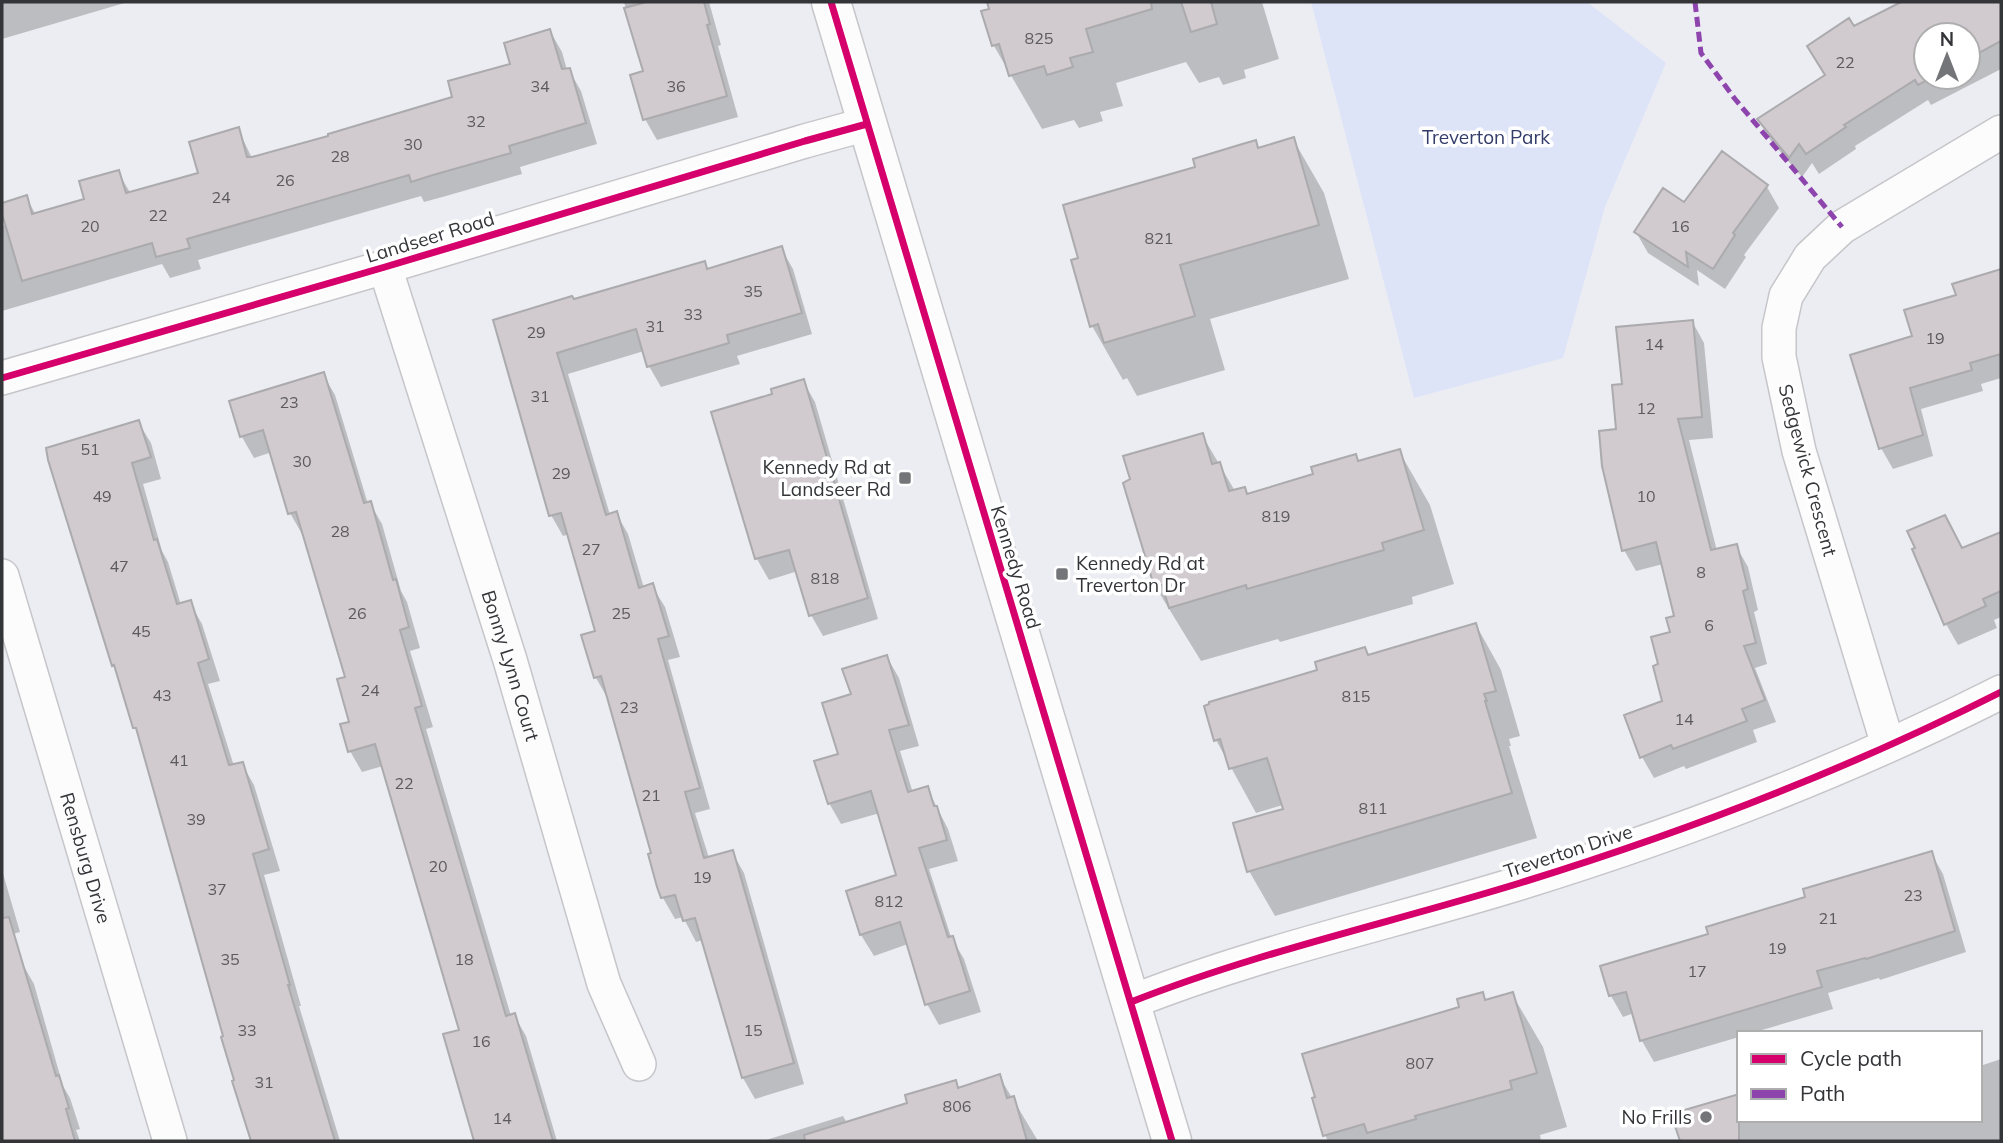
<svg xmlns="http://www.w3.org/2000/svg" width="2003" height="1143" viewBox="0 0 2003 1143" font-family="Mulish,sans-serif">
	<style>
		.green { fill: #dee4f8 }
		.shadow { fill: #0003; fill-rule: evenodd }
		.building { fill: #d1cacf; stroke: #abaaad; stroke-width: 2 }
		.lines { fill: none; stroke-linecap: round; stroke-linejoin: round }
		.minor-casing { stroke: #c6c6ca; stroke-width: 36 }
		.secondary-casing { stroke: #c6c6ca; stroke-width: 41 }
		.minor { stroke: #fcfcfd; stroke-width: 33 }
		.secondary { stroke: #fcfcfd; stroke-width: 38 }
		.quiet { stroke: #8e44ad; stroke-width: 5; stroke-dasharray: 10 5; stroke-linecap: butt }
		.cycleway-casing { stroke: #fff; stroke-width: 11 }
		.cycleway { stroke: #d6006c; stroke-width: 7 }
		.poi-dot { fill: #747579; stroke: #fff; stroke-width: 2.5 }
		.labels { text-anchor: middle; stroke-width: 7; stroke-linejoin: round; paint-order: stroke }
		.number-label { font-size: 16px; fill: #5b5a5e }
		.park-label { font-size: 19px; fill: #333d6a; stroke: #fff }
		.street-label { font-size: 19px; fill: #343538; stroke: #fff }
		.poi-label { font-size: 19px; fill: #343538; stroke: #fff; text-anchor: end }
	</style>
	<rect width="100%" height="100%" fill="#ecedf2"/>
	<path class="green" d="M1311,2h276l79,61 -61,144 -42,151 -149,40z"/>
	<path class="shadow" d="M2,2h126l-126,37z
		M624,2h85l12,43 -3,1 20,71 -81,23 -12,-21v-47z
		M989,2h273l17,57 -35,11 2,8 -23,7 -4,-8 -20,6 -13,-21 -70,21 7,23 -23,6 3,9 -24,7 -5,-8 -32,9 -48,-83 -10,-34 7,-2z
		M1905,2h96v67l-70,36 -3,-5 -73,46 1,3 -37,25 -7,-11 -10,14 -31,-36 -12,-21 68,-44 27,-48zM1926,35h42v42h-42z
		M550,31l12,21 5,18h2l12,21 16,53 -77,23 2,7 -76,22 -22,6 -3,-6 -223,64 3,9 -31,9 -8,-14 -160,47v-85l5,-2 -5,-20 24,-7 10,18 51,-14 31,-29 13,22 70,-20 37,-45 14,29 78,-21 124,-39 58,-33z
		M1293,139l31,54 25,86 -139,40 15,51 -88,26 -10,-18 -4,2 -31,-54 -12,-67 117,-91 58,-26 4,7z
		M1723,153l44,34 12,21 -35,47 2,2 -21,32 -28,-19 2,16 -51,-33 -12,-21 49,-28z
		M781,248l12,21 19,65 -75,22 3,8 -79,23 -12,-21 -5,-15 -76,23 42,141 6,-2 12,21 16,54 8,-2 13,21 15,50 -12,3 42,149 -15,4 14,45 23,-6 12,21 60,211 -49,15 -12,-21 -40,-138 -7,2 -13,-25 -8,2 -12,-21 -9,-43 -46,-156 -12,-21 -13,-42 14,-4 -28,-98 -6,2 -12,-21 -56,-194 209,-58 5,8z
		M2001,271v107l-20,6 2,7 -62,18 12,47 -40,13 -12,-21 33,-111 44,-41 -3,-11z
		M1692,321l12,22 9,95 -24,2 28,111 19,-5 12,21 10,43 -4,2 13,52 -12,4 21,54 -23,8 4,12 -71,27 -2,-3 -30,12 -12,-21 22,-55 -4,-36 16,-49 -13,-53 -27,7 -12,-21 -6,-119 5,-45z
		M323,374l12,21 33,109 2,-1 12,21 19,67 6,11 13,46 -10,3 23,76 -7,2 85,287 3,-1 12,21 31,105h-81l-31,-105 16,-5 -78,-265 -21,6 -12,-21 1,-28 -4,-45 -42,-145 -3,1 -12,-21 -18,-61 -18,6 -12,-21 -10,-35z
		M803,381l12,21 63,217 -55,17 -12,-21 -13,-44 -29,9 -12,-21 -44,-146 61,-18z
		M138,422l13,21 10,36 -18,5 19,67 6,11 13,43 9,-2 12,21 18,57 -12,3 26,82 8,-2 12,21 26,86 -16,4 37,131h-2l41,135h-87l-18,-59 -9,-46 -86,-299 -5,-9 -16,-54 -5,-9 -40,-132z
		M1202,435l33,56 13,5 68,-20 39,-20 4,7 40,-12 31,54 24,79 -42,13 1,7 -133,38 -2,-3 -77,22 -46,-75z
		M2001,533v84l-7,3 3,8 -39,17 -12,-21 17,-74z
		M1476,625l25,45 19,66 -11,3 2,7h-2l28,92 -262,78 -26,-45 36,-61 -2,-5 -27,8 -40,-73 153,-83z
		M887,657l12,21 20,68 -19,5 13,42 14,-5 21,41 10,32 -29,8 22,68 13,22 17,53 -42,13 -12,-21 -19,-60 -34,12 -13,-21 -13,-43 50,-16 -18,-63 -39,11 -12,-21 24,-108z
		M1931,853l12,21 23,78 -86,28 -1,-2 -51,15 5,16 -81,24h-13v4l-85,25 -12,-21 -8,-28 -11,4 -12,-21 -8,-29 107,-32z
		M2,870l18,62 -18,5z
		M22,963l12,21 29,102 7,12 10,31 -4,1 4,11h-78v-172z
		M1482,994l4,7 26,-7 31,53 24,80 -27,8 1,6h-213l-3,-6 136,-126z
		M2001,1059v82h-319l-8,-26 65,5h241v-54z
		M999,1076l39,65h-275l80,-25 4,7 62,-19 46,-22 4,7z"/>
	<path class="building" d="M647,2h57l6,22 -3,1 20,71 -84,24 -13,-45 13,-4 -19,-63z
		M987,2h164l1,7 -66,20 7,23 -23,6 3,9 -26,8 -3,-9 -35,10 -10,-32 -7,2 -11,-35 8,-2z
		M1181,2h30l6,22 -26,8z
		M1901,2h100v39l-33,18v-24h-42v42h7l-15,8 -3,-5 -71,45 2,2 -40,27 -7,-10 -10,14 -32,-39 68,-44 -18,-29 42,-28 5,8z
		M550,29l12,40 8,-1 16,55 -77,23 2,7 -78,22 -22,7 -2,-7 -222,64 3,9 -34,9 -4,-14 -130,38 -20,-67v-11l25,-8 5,19 52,-15 -5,-18 40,-11 7,23 72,-20 -9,-31 50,-15 8,30h5l76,-21v-2l124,-37 -4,-16 62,-17 -6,-21z
		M1294,137l25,88 -139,40 15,51 -91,27 -6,-19 -8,3 -19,-67 7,-2 -15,-53 132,-38 -2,-8 46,-14 17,-5 2,8z
		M1722,151l46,34 -35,48 2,2 -22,34 -27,-17 2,15 -54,-35 29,-44 21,14z
		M782,246l20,67 -75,22 2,8 -82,24 -11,-38 -79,24 49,162 11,-4 22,77 14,-5 16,53 -11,3 42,149 -15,4 19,66 29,-8 61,213 -52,15 -47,-160 -12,3 -8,-26 -14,3 -4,-11 -9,-33 3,-1 -50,-177 -7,2 -13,-43 14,-4 -8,-28 -26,-90 -12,3 -56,-196 79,-24 2,3 131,-38 2,8z
		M2001,269v85l-31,9 2,7 -62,18 13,47 -44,14 -29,-94 62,-19 -8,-26 52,-15 -4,-11z
		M1693,320l9,97 -24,2 33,131 26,-6 11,45 -5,2 13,52 -12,3 21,54 -23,9 5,12 -74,28 -2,-4 -31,13 -16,-43 38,-14 -9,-35 5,-2 -7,-27 19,-5 -4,-14 8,-2 -18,-74 -34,9 -20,-85 -3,-35 17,-2 -4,-44 10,-1 -6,-57z
		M324,372l40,131 7,-2 22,79 3,-1 13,48 -9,3 22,76 -7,2 91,308 9,-3 38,128h-79l-31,-107 16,-4 -84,-286 -27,8 -8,-28 9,-2 -12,-43 8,-2 -49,-165 -8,2 -25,-84 -23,7 -11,-36z
		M804,379l64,219 -59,18 -20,-66 -34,9 -44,-147 61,-18 -1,-5z
		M139,420l12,37 -19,6 22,77 3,-1 20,65 14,-4 18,59 -11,4 31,102 14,-3 26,87 -16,5 37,131h-2l47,156h-84l-19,-60 2,-1 -13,-43 2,-1 -87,-308h-3l-19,-63 -2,1 -64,-206 -2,-12z
		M1203,433l9,31 8,-2 9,29 16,-4 2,7 66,-20 -2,-7 45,-13 2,7 42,-12 24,81 -42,13 2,7 -137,39 -1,-4 -77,23 -7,-23 -8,1 -31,-103 7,-4 -7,-23z
		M1945,515l17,33 39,-16v59l-18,8 3,7 -42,19 -32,-76 3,-1 -8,-17z
		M1476,623l20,68 -12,3 3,7h-2l27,92 -265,79 -14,-49 50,-14 -16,-51 -38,11 -9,-30 -6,2 -10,-35 5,-2v-2l108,-32 -2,-8 50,-15 3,8z
		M887,655l22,70 -20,5 19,62 20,-6 6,20h3l10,34 -28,8 29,89 5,-1 17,55 -45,14 -25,-83 -40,13 -14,-44 50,-16 -25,-84 -43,13 -14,-43 24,-7 -16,-51 29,-9 -9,-25z
		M1932,851l23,80 -89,28 -1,-1 -48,13 5,16 -182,54 -14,-49 -17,4 -9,-30 108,-32 -2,-7 99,-30 -2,-8z
		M9,917l47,159 3,-1 10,33 -3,1 9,32h-73v-223z
		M1483,992l2,8 28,-8 24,81 -27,8 2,8 -97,27 1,3 -49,14 -3,-9 -41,12 -11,-38 3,-1 -13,-43 157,-47 -2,-8z
		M1000,1074l7,24 7,-2 13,45h-222l-1,-6 103,-32 -2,-8 51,-15 2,8z
		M1739,1094v47h-59l-9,-27z"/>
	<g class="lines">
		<defs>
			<g id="minor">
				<path id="s1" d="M385,267l125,393 94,324 35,80"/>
				<path d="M2,378l383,-111 420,-126 62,-17"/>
				<path id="s2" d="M2,576l168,565"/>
				<path d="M1888,745l-89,-294 -20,-94v-29l7,-32 24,-39 32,-30 159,-95"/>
				<path d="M1131,1002c126,-50 259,-79 389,-119 165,-51 327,-113 481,-191"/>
			</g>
			<path id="secondary" d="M831,2l341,1139"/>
		</defs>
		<use href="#minor" class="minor-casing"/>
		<use href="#secondary" class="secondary-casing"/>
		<use href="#minor" class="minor"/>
		<use href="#secondary" class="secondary"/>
		<path class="quiet" d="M1695,2l6,51 34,46 107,128"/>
		<defs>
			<path id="cycleway" d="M831,2l341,1139
				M2,378l383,-111 420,-126 62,-17
				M1131,1002c126,-50 259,-79 389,-119 165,-51 327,-113 481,-191"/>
		</defs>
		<use href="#cycleway" class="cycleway-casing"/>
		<use href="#cycleway" class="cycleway"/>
	</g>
	<g class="poi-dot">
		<rect x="898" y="471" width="14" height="14" rx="3.5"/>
		<rect x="1055" y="567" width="14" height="14" rx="3.5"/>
		<circle cx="1706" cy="1117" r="7"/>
	</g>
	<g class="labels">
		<g class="number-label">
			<text x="1039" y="44">825</text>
			<text x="1845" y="68">22</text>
			<text x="540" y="92">34</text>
			<text x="676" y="92">36</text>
			<text x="476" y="127">32</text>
			<text x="413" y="150">30</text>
			<text x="340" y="162">28</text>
			<text x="285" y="186">26</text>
			<text x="221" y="203">24</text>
			<text x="158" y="221">22</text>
			<text x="90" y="232">20</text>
			<text x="1680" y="232">16</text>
			<text x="1159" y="244">821</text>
			<text x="753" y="297">35</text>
			<text x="693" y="320">33</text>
			<text x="655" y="332">31</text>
			<text x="536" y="338">29</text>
			<text x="1935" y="344">19</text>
			<text x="1654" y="350">14</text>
			<text x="540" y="402">31</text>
			<text x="289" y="408">23</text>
			<text x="1646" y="414">12</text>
			<text x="90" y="455">51</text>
			<text x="302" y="467">30</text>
			<text x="561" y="479">29</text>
			<text x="102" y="502">49</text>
			<text x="1646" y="502">10</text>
			<text x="1276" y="522">819</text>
			<text x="340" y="537">28</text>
			<text x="591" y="555">27</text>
			<text x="119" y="572">47</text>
			<text x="1701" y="578">8</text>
			<text x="825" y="584">818</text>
			<text x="357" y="619">26</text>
			<text x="621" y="619">25</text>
			<text x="1709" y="631">6</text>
			<text x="141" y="637">45</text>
			<text x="370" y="696">24</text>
			<text x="162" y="701">43</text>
			<text x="1356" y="702">815</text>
			<text x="629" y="713">23</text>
			<text x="1684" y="725">14</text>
			<text x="179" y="766">41</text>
			<text x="404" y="789">22</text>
			<text x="651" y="801">21</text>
			<text x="1373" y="814">811</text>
			<text x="196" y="825">39</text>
			<text x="438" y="872">20</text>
			<text x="702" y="883">19</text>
			<text x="217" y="895">37</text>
			<text x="1913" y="901">23</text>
			<text x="889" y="907">812</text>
			<text x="1828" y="924">21</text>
			<text x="1777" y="954">19</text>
			<text x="230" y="965">35</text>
			<text x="464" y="965">18</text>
			<text x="1697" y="977">17</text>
			<text x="247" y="1036">33</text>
			<text x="753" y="1036">15</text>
			<text x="481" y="1047">16</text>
			<text x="1420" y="1069">807</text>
			<text x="264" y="1088">31</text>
			<text x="957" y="1112">806</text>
			<text x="502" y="1124">14</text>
		</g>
		<g class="park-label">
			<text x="1486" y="144">Treverton Park</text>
		</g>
		<g class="street-label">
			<text transform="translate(430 237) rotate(-17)" y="7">Landseer Road</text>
			<text transform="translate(1808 470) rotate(75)" y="7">Sedgewick Crescent</text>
			<text transform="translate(1016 567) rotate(73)" y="7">Kennedy Road</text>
			<text dy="7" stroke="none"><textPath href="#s1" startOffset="418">Bonny Lynn Court</textPath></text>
			<text transform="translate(1568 851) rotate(-18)" y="7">Treverton Drive</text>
			<text dy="7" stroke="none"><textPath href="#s2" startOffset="294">Rensburg Drive</textPath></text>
		</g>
		<g class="poi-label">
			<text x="891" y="474">Kennedy Rd at<tspan x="891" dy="22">Landseer Rd</tspan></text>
			<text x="1076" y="570" text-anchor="start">Kennedy Rd at<tspan x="1076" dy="22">Treverton Dr</tspan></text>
			<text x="1692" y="1124">No Frills</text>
		</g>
	</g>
	<rect width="2003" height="1143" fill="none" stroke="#343538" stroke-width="7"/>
	<rect x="1737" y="1031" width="245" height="91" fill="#ffffff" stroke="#aeaeaf" stroke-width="2"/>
	<rect x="1751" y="1054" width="35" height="10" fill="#d6006c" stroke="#aeaeaf" stroke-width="2"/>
	<text x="1800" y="1066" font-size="21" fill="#343538">Cycle path</text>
	<rect x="1751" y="1089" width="35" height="10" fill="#8e44ad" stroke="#aeaeaf" stroke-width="2"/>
	<text x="1800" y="1101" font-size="21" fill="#343538">Path</text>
	<g transform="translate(1947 56)"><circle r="33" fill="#ffffff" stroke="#aeaeaf" stroke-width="2"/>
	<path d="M0-5L12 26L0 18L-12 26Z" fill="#747579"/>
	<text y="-10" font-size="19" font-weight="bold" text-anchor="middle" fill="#343538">N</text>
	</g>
</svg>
